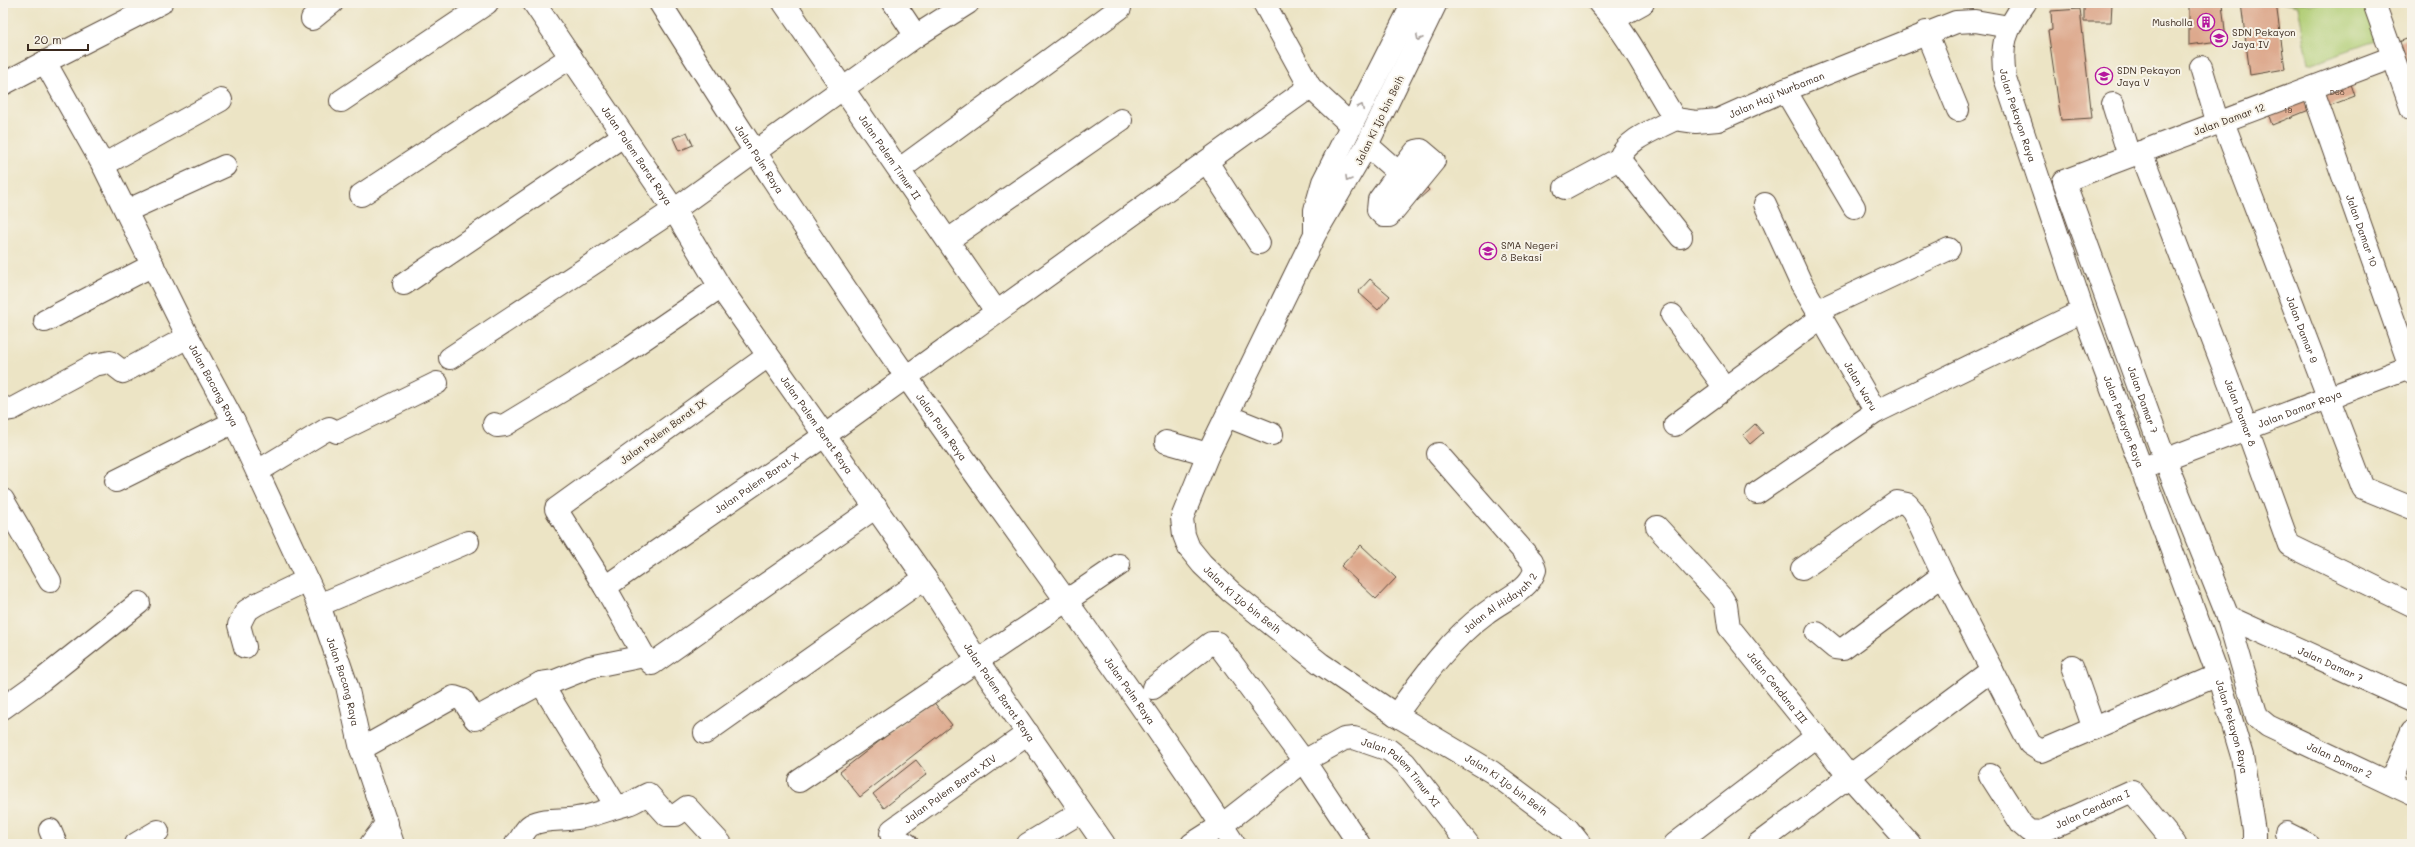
<svg xmlns="http://www.w3.org/2000/svg" width="2415" height="847" viewBox="0 0 2415 847" font-family="Mali,sans-serif">
	<style>
		.green { fill: #b0cd74; stroke: #767c49 }
		.building { fill: #dda98d }
		.lines { fill: none; stroke-linecap: round; stroke-linejoin: round }
		.minor-casing { stroke: #564637; stroke-width: 24 }
		.major-casing { stroke: #564637; stroke-width: 24 }
		.minor { stroke: #fff; stroke-width: 22 }
		.major { stroke: #fff; stroke-width: 22 }
		.oneway { stroke: #a79f9a }
		.labels { text-anchor: middle; stroke-width: 4; stroke-linejoin: round; paint-order: stroke }
		.number-label { font-size: 8px; fill: #644a3a }
		.poi-label { font-size: 10px; fill: #3b2a1e; stroke: #f7f3e8; text-anchor: start }
		.street-label { font-size: 10px; fill: #3b2a1e; stroke: #f7f3e8 }
	</style>
	<rect width="100%" height="100%" fill="#f7f3e8"/>
	<filter id="ink" filterUnits="userSpaceOnUse"><feTurbulence type="fractalNoise" baseFrequency=".025" numOctaves="2"/><feDisplacementMap in="SourceGraphic" scale="8" xChannelSelector="R" yChannelSelector="G"/><feConvolveMatrix kernelMatrix="1 2 1 2 8 2 1 2 1" color-interpolation-filters="sRGB"/></filter>
	<filter id="wash" filterUnits="userSpaceOnUse"><feTurbulence type="fractalNoise" baseFrequency=".012" numOctaves="4" result="noise"/><feDisplacementMap in="SourceGraphic" scale="16" xChannelSelector="R" yChannelSelector="G"/><feGaussianBlur stdDeviation="0.9" result="paint"/><feColorMatrix in="noise" values="0 0 0 0 0 0 0 0 0 0 0 0 0 0 0 0 0 1.4 0 .05"/><feComposite in="paint" operator="in"/></filter>
	<g filter="url(#wash)">
		<rect width="100%" height="100%" fill="#ece4c5"/>
		<path class="green" d="M2284,3h86l11,36 -72,25 -11,-58z"/>
		<g id="blocks">
			<path class="building" d="M2084,3h28l-1,19h-27z
				M2198,3h24l4,37 -37,5v-41z
				M2241,3h35l9,66 -35,6z
				M2080,9l12,109 -31,2 -13,-89 4,-1 -1,-19z
				M2412,37v25l-7,2 -9,-21z
				M2349,78l6,18 -29,11 -6,-19z
				M2304,96l5,14 -37,15 -5,-15z
				M687,132l6,13 -14,6 -6,-13z
				M1423,184l6,6 -12,11 -6,-7z
				M1370,279l20,17 -12,14 -20,-18z
				M1755,424l8,9 -13,11 -7,-9z
				M1361,545l35,33 -20,21 -35,-33z
				M932,700l20,25 -92,72 -20,-25z
				M916,760l11,14 -43,34 -11,-14z"/>
		</g>
	</g>
	<g filter="url(#ink)">
		<use href="#blocks" fill-opacity="0" stroke="#564637" stroke-width="1"/>
		<g class="lines">
			<defs>
				<g id="minor">
					<path id="s1" d="M161,3l-116,59 58,103 85,172 46,85 85,183 28,81 14,63 32,95"/>
					<path id="s2" d="M534,3l140,207 46,77 205,291 52,82 127,184"/>
					<path id="s3" d="M660,3c80,127 161,253 248,376 108,155 223,306 326,465"/>
					<path id="s4" d="M784,3l212,308"/>
					<path d="M894,3l22,33"/>
					<path d="M1264,3l46,84 42,39"/>
					<path id="s5" d="M1436,3l-69,142 -52,89 -107,220 -26,64 2,17 5,13 13,16 29,28 90,72 75,51 96,57 76,57 12,15"/>
					<path id="s6" d="M1599,3c32,34 51,77 76,116l21,3 22,-2 67,-30 171,-68 19,-1 34,6"/>
					<path d="M2374,3l38,107"/>
					<path d="M312,19l20,-16"/>
					<path d="M1614,19l29,-16"/>
					<path d="M1926,32l32,78"/>
					<path id="s7" d="M2393,57l-329,124 101,279 63,157 29,100 11,9 144,68"/>
					<path d="M2201,67l17,57"/>
					<path d="M3,84l42,-22"/>
					<path id="s8" d="M2312,88l100,284"/>
					<path d="M1785,90l69,117"/>
					<path d="M341,101l146,-98"/>
					<path d="M2113,104l16,52"/>
					<path id="s9" d="M2223,122l140,366 49,20"/>
					<path d="M1367,145l32,28 17,-22 5,-1 13,11 -45,55h-5l-6,-6 1,-10 20,-27"/>
					<path id="s10" d="M2141,152l106,277 42,116 123,60"/>
					<path d="M1619,159l62,78"/>
					<path d="M1207,162l52,81"/>
					<path d="M103,165l118,-65"/>
					<path d="M900,169l220,-161"/>
					<path d="M1565,188l54,-29c9,-21 36,-29 56,-40"/>
					<path d="M361,195l210,-138"/>
					<path id="s11" d="M1765,204l36,79 75,129 207,-101"/>
					<path d="M126,211l99,-45"/>
					<path d="M1315,232v-22l8,-28 90,-179"/>
					<path d="M948,240l173,-120"/>
					<path d="M404,284l219,-148"/>
					<path d="M1817,311l132,-62"/>
					<path d="M1672,315l53,73"/>
					<path d="M45,321l108,-56"/>
					<path d="M768,356l-212,153 49,78 39,69 8,8 224,-157"/>
					<path d="M450,358l224,-148 242,-174 52,-33"/>
					<path d="M3,407l3,3 6,-1 82,-44 16,-3 13,10 65,-35"/>
					<path d="M1227,416l45,18"/>
					<path d="M494,424l3,2 8,-1 114,-69 101,-69"/>
					<path d="M1675,425l146,-107"/>
					<path d="M1166,442l42,12"/>
					<path id="s12" d="M2151,465l261,-99"/>
					<path d="M258,471l71,-43 8,4 100,-49"/>
					<path d="M116,481l118,-59"/>
					<path d="M1757,493l119,-81"/>
					<path d="M3,500l47,81"/>
					<path id="s13" d="M1657,527l65,71 4,7 3,22 119,148 62,69"/>
					<path d="M1802,569l95,-67 10,2 6,7 30,64 87,169 11,7 177,-76"/>
					<path id="s14" d="M605,587l219,-151 486,-349"/>
					<path d="M319,605l149,-63"/>
					<path id="s15" d="M2228,617l184,84"/>
					<path d="M1817,633l18,15 8,1 100,-74"/>
					<path d="M245,647l-6,-22 7,-14 11,-7 50,-24"/>
					<path d="M2072,666l22,63"/>
					<path d="M541,683l75,123"/>
					<path d="M1153,688l58,-45h6l87,118 55,83"/>
					<path d="M3,708l39,-28 97,-77"/>
					<path id="s16" d="M1396,715c26,-36 53,-75 90,-102 16,-13 43,-22 49,-43l-3,-9 -94,-107"/>
					<path d="M705,733l220,-155"/>
					<path d="M361,749l93,-52 9,3 12,19 66,-36 14,-2 35,-14 54,-11"/>
					<path id="s17" d="M1990,775l32,50 7,6 12,1 91,-41 43,53"/>
					<path d="M799,781l320,-216"/>
					<path d="M2390,783l22,-52"/>
					<path d="M50,830l6,14"/>
					<path d="M2286,833l22,11"/>
					<path d="M136,844l22,-13"/>
					<path d="M371,844l16,-21"/>
					<path d="M516,844c6,-5 8,-15 15,-19 15,-8 31,-4 46,-7 18,-2 34,-10 51,-14 7,-2 13,-7 20,-10l19,21h9l11,-8 34,37"/>
					<path id="s18" d="M907,844l-14,-6 -2,-4 1,-4 136,-97"/>
					<path d="M1028,844l53,-32"/>
					<path id="s19" d="M1192,844l30,-19 82,-64 40,-22 10,-1 35,12 16,13 63,81"/>
					<path d="M1675,844l142,-108"/>
					<path d="M1758,844l234,-174"/>
				</g>
				<g id="major">
					<path id="s20" d="M2025,3c-20,27 -25,42 -20,75l78,233 135,364 24,81 12,75v13"/>
				</g>
			</defs>
			<use href="#minor" class="minor-casing"/>
			<use href="#major" class="major-casing"/>
			<use href="#minor" class="minor"/>
			<use href="#major" class="major"/>
		</g>
		<defs><path id="oneway-chevron" d="M-2-3.5L2.5 0L-2 3.5" fill="none" stroke-width="1.6" stroke-linecap="round" stroke-linejoin="round"/></defs>
		<g class="oneway">
			<use href="#oneway-chevron" transform="translate(1419 38) rotate(116)"/>
			<use href="#oneway-chevron" transform="translate(1361 107) rotate(-64)"/>
			<use href="#oneway-chevron" transform="translate(1348 179) rotate(120)"/>
		</g>
	</g>
	<defs>
		<symbol id="building-ring" viewBox="-11 -11 22 22"><circle r="9.5" fill="#f7f3e8" stroke="#b5179e" stroke-width="1.5"/><path d="M-4-6H4V6H1V3H-1V6H-4ZM-2.5-4.3h1.7v1.8h-1.7ZM.8-4.3h1.7v1.8H.8ZM-2.5-1h1.7V.8h-1.7ZM.8-1h1.7V.8H.8Z" fill="#b5179e"/></symbol>
		<symbol id="school-ring" viewBox="-11 -11 22 22"><circle r="9.5" fill="#f7f3e8" stroke="#b5179e" stroke-width="1.5"/><path d="M0-5L7-2L0 1L-7-2ZM-4 1L0 2.5L4 1V4Q0 6-4 4Z" fill="#b5179e"/></symbol>
	</defs>
	<g fill-rule="evenodd">
		<use href="#building-ring" x="2196" y="12" width="20" height="20"/>
		<use href="#school-ring" x="2209" y="28" width="20" height="20"/>
		<use href="#school-ring" x="2094" y="66" width="20" height="20"/>
		<use href="#school-ring" x="1478" y="241" width="20" height="20"/>
	</g>
	<g class="labels">
		<g class="number-label">
			<text x="2337" y="95">D68</text>
			<text x="2288" y="113">19</text>
		</g>
		<g class="poi-label">
			<text x="2193" y="26" text-anchor="end">Musholla</text>
			<text x="2232" y="36">SDN Pekayon<tspan x="2232" dy="12">Jaya IV</tspan></text>
			<text x="2117" y="74">SDN Pekayon<tspan x="2117" dy="12">Jaya V</tspan></text>
			<text x="1501" y="249">SMA Negeri<tspan x="1501" dy="12">8 Bekasi</tspan></text>
		</g>
		<g class="street-label">
			<text dy="4" stroke="none"><textPath href="#s6" startOffset="246">Jalan Haji Nurbaman</textPath></text>
			<text dy="4" stroke="none"><textPath href="#s20" startOffset="120">Jalan Pekayon Raya</textPath></text>
			<text transform="translate(2229 119) rotate(-20)" y="4">Jalan Damar 12</text>
			<text transform="translate(1379 120) rotate(-64)" y="4">Jalan Ki Ijo bin Beih</text>
			<text dy="4" stroke="none"><textPath href="#s2" startOffset="184">Jalan Palem Barat Raya</textPath></text>
			<text dy="4" stroke="none"><textPath href="#s4" startOffset="187">Jalan Palem Timur II</textPath></text>
			<text dy="4" stroke="none"><textPath href="#s3" startOffset="185">Jalan Palm Raya</textPath></text>
			<text dy="4" stroke="none"><textPath href="#s8" startOffset="151">Jalan Damar 10</textPath></text>
			<text dy="4" stroke="none"><textPath href="#s9" startOffset="222">Jalan Damar 9</textPath></text>
			<text dy="4" stroke="none"><textPath href="#s11" startOffset="206">Jalan Waru</textPath></text>
			<text dy="4" stroke="none"><textPath href="#s1" startOffset="495">Jalan Bacang Raya</textPath></text>
			<text dy="4" stroke="none"><textPath href="#s7" startOffset="584">Jalan Damar 7</textPath></text>
			<text dy="4" stroke="none"><textPath href="#s12" startOffset="159">Jalan Damar Raya</textPath></text>
			<text dy="4" stroke="none"><textPath href="#s10" startOffset="279">Jalan Damar 8</textPath></text>
			<text dy="4" stroke="none"><textPath href="#s20" startOffset="444">Jalan Pekayon Raya</textPath></text>
			<text dy="4" stroke="none"><textPath href="#s2" startOffset="508">Jalan Palem Barat Raya</textPath></text>
			<text dy="4" stroke="none"><textPath href="#s3" startOffset="509">Jalan Palm Raya</textPath></text>
			<text transform="translate(663 431) rotate(-36)" y="4">Jalan Palem Barat IX</text>
			<text dy="4" stroke="none"><textPath href="#s14" startOffset="184">Jalan Palem Barat X</textPath></text>
			<text dy="4" stroke="none"><textPath href="#s5" startOffset="680">Jalan Ki Ijo bin Beih</textPath></text>
			<text dy="4" stroke="none"><textPath href="#s16" startOffset="154">Jalan Al Hidayah 2</textPath></text>
			<text dy="4" stroke="none"><textPath href="#s15" startOffset="113">Jalan Damar 7</textPath></text>
			<text dy="4" stroke="none"><textPath href="#s1" startOffset="819">Jalan Bacang Raya</textPath></text>
			<text dy="4" stroke="none"><textPath href="#s13" startOffset="204">Jalan Cendana III</textPath></text>
			<text dy="4" stroke="none"><textPath href="#s3" startOffset="833">Jalan Palm Raya</textPath></text>
			<text dy="4" stroke="none"><textPath href="#s2" startOffset="832">Jalan Palem Barat Raya</textPath></text>
			<text dy="4" stroke="none"><textPath href="#s20" startOffset="768">Jalan Pekayon Raya</textPath></text>
			<text dy="4" stroke="none"><textPath href="#s7" startOffset="1015">Jalan Damar 2</textPath></text>
			<text dy="4" stroke="none"><textPath href="#s19" startOffset="255">Jalan Palem Timur XI</textPath></text>
			<text dy="4" stroke="none"><textPath href="#s5" startOffset="1003">Jalan Ki Ijo bin Beih</textPath></text>
			<text dy="4" stroke="none"><textPath href="#s18" startOffset="95">Jalan Palem Barat XIV</textPath></text>
			<text dy="4" stroke="none"><textPath href="#s17" startOffset="137">Jalan Cendana I</textPath></text>
		</g>
	</g>
	<rect width="2415" height="847" fill="none" stroke="#f7f3e8" stroke-width="16"/>
	<path d="M28 44v6h60v-6" fill="none" stroke="#3b2a1e" stroke-width="2"/>
	<text x="34" y="44" font-size="12" fill="#3b2a1e" stroke="#f7f3e8" stroke-width="3" paint-order="stroke">20 m</text>
</svg>
